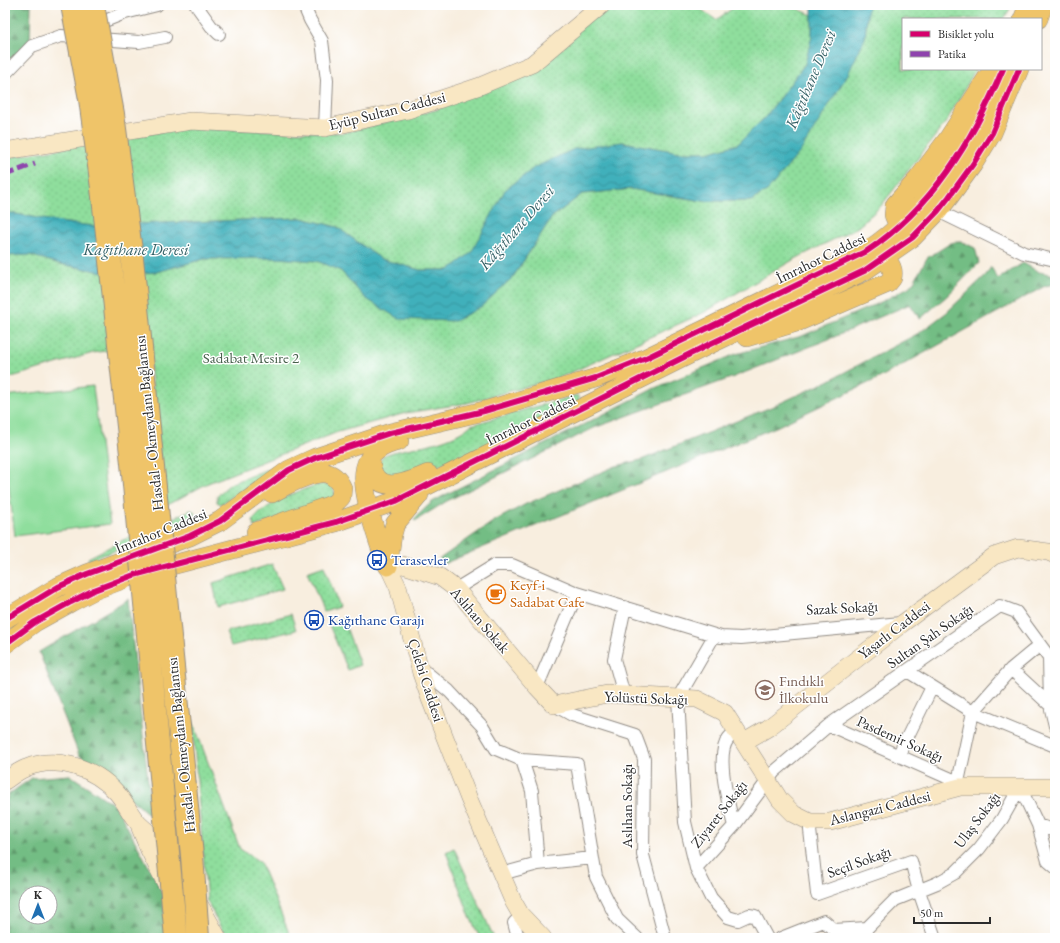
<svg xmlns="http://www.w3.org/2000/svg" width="1060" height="943" viewBox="0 0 1060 943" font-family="'EB Garamond',serif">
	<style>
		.grass { fill: url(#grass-dots); stroke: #5d8464 }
		.forest { fill: url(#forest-firs); stroke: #4f7458; fill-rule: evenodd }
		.garden { fill: #8fde9d; stroke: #5d8464 }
		.water { fill: url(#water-waves); stroke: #366e73 }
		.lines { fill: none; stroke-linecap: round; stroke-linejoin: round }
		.street-casing { stroke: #928c85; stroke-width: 14 }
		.secondary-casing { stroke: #928c85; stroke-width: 18 }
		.primary-casing { stroke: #928c85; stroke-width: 20 }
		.street { stroke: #fff; stroke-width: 12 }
		.secondary { stroke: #f9e7c3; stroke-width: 17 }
		.primary { stroke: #efc469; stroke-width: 19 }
		.highway-bridge-casing { stroke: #928c85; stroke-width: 24; stroke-linecap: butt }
		.highway-bridge { stroke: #efc469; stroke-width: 22 }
		.quiet { stroke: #8e44ad; stroke-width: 5; stroke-dasharray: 10 5; stroke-linecap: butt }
		.cycleway-casing { stroke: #fff; stroke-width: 8 }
		.cycleway { stroke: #d6006c; stroke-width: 6 }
		.labels { text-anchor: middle; stroke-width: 3; stroke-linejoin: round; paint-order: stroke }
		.street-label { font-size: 15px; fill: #2b2b2b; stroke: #fff }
		.park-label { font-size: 15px; fill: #49614d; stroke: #fff }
		.transit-label { font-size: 15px; fill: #164399; stroke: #fff; text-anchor: start }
		.food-label { font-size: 15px; fill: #c56008; stroke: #fff; text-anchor: start }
		.education-label { font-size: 15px; fill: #785e54; stroke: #fff; text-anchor: start }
		.water-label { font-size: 16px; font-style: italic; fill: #336065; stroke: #fff }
	</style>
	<defs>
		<pattern id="grass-dots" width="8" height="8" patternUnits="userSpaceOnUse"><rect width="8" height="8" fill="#8fde9d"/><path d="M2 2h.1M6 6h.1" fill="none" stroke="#7cbf87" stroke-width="1.8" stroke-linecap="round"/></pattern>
		<pattern id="forest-firs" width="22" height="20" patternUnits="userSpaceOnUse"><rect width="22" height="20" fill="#73bd84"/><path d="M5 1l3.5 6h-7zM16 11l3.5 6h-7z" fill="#5f9a6c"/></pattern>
		<pattern id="water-waves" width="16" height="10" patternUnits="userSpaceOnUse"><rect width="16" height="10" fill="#40b0bb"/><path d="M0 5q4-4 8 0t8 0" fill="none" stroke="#368f98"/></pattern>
	</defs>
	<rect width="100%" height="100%" fill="#fff"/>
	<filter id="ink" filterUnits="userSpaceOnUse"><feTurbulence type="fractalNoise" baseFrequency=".025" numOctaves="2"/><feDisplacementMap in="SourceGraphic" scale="8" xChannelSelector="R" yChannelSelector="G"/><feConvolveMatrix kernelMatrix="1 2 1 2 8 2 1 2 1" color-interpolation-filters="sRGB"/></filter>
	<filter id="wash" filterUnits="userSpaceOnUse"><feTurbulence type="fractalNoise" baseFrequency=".012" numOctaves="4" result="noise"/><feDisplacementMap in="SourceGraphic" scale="16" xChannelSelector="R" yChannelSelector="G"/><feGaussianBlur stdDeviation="0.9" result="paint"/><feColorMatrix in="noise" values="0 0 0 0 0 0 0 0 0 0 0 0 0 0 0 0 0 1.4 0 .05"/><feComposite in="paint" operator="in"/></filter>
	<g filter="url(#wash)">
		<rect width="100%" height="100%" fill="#f8eedf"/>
		<path class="grass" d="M605,5h90l21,15 17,-12 8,-3h48l23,10v21l-7,28 -39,52 -28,28 -27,8h-32l-57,-10 -135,85 -16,26 -22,17h-29l-39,-11 -44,-32 -36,-9 -168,6c-40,7 -88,-5 -128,-12v-54l177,-30 160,5 94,-23 100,-47z
			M868,5h144l-8,14h-101v50h73l-30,53 -65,84 -23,21 -65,33 -90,53 -142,64 -94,26 -61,10 -68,19 -130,51 -43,23 -17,-162 -55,9 -88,26v-123l25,-1 30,9 59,11 37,-3 48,-13 73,-1 40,3 24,10 24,27 148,-21 39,-60 30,-23 49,-5 72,12h47l115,-163z
			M577,395l2,4 -1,4c-61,28 -123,62 -190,78l-10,-17 6,-9c27,-9 65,-10 87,-30z
			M275,466l3,1 -57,37 -4,-2v-6l13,-12z
			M321,484l11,2 4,10 -82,31 -1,-7c15,-18 46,-30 68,-36z
			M191,510l4,2 -1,5 -24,14 -81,29 -1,-2 35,-18z
			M272,564l11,25 -65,18 -5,-24z
			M324,566l15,41 -15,5 -17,-40z
			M291,614l5,16 -65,16 -5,-14z
			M343,619l17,46 -12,5 -19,-45z
			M192,719l48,130 20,13 31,76h-65l-19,-37z
			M454,848l40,90h-14l-10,-21 -24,-65z"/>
		<path class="forest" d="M5,5h26l-1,36 -25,23z
			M960,241l15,7 4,15 -31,32 -28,24 -10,-15 -76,33 -103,41 -137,50 -147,73 -32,20 -1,-2 18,-17 13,-7 210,-107 81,-34 66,-18 77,-33 30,-16 6,-7 12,-22 24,-15z
			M1023,263l16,9 16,3v9l-10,2 -166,92 -103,49 -338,139v-6l56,-39 32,-17 90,-38 25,-6 135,-55 52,-24 91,-48 27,-20 40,-38 5,-8 7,12z
			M128,599l24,218 -73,-62 -40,-103z
			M70,775l46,31 47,87 3,45h-161v-135l4,-9 23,-16zM26,893h24v24h-24z"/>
		<path class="garden" d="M93,386l17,138 -95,12 -10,-79v-61z"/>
		<path class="water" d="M812,5h56l-3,33 -17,36 -48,78 -32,38 -17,11h-48l-72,-12 -49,5 -30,23 -39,60 -31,29 -27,15 -56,-2 -34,-21 -24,-27 -24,-10 -40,-3 -73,1 -48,13 -37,3 -59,-11 -30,-9 -25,1v-44c40,7 88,19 128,12l168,-6 36,9 44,32 39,11h29l22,-17 34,-63 30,-23 39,-18 48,-7 57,10h32l27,-8 28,-28 39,-52 7,-28z"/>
	</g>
	<g filter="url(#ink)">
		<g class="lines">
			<defs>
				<path id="street" d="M196,5l15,21 8,8
					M304,6l6,14 12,21 5,39 -2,48
					M92,26l33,-13 32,-8
					M5,74l27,-28 29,-10 78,6 26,-5
					M938,211l86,42 31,7
					M456,589l39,-24h17l65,28 144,44 20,1 160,-15
					M714,636l-36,62 7,124 11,46 15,30 17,19 10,3 11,-5 6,1 12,22
					M1011,669l39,36
					M907,671l66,41 82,34
					M421,673h6l22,18 33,35 14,23 26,11
					M537,687l40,-94
					M624,695l-10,-36 11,-52
					M554,705l18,10 63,20 9,24 -1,96 22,83
					M829,725l129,57
					M898,756l34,-69
					M958,782l15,-70 38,-43 29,-24
					M1020,787l18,38 10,36 7,6
					M810,822v8l7,64 94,-33 8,30 16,47
					M1038,825l17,6
					M734,826c-5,-19 -19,-71 -6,-87 2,-4 6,-5 10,-7
					M538,864l-6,-73 -10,-31 55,4 19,113 21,42 20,19
					M696,868l38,-42 40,-54 55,-47 171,-119 16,6 33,45 1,48 5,21
					M501,874l37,-10 54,-6
					M517,920l-3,3 4,15
					M781,938l43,-17 10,9 33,-2
					M864,938l3,-10 28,-28 42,-17 18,-10 24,-24 23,-30 18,-32"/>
				<path id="secondary" d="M5,151l186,-30 134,7 83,-18 72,-24 52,-22 70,-59
					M388,566l15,-1 37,12 16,12 81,98 17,18 53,-11 90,5 28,14 55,87 14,14 16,8h20l130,-35h95
					M388,566l10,21 23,86 9,26 39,100 44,102 8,14 22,23
					M744,742l24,-14 135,-105 91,-67 24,-8 30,4 7,3
					M5,781c6,-4 13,-10 21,-13 31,-13 69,0 91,25 8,9 13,21 21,30 6,6 13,11 18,17 24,30 44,64 62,98
					M140,828l9,22 44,88"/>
				<path id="primary" d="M1023,19l6,-14
					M1038,19l5,-14
					M911,232l-15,-12 -2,-5 1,-10 23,-26 30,-40 45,-70
					M747,337l50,-15 91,-39 4,-5c3,-13 -7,-21 -18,-26
					M370,457c1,40 33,28 58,17
					M256,532l78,-28 7,-7 1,-9c-3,-7 -8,-13 -16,-15 -14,-2 -42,13 -54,20
					M388,564l4,-29 3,-11 24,-29
					M388,566c-8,-17 -13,-35 -18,-53 -8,-34 -14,-62 29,-72
					M5,619l53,-32 29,-13 103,-38 30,-15 69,-51 26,-12 75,-25 94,-22 112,-33 50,-20 221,-107c65,-43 106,-111 136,-182
					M5,644l30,-22 36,-20 23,-12 40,-15 202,-53 60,-21 312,-156 156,-74 49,-34 25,-26 11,-14 24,-33 19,-31 27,-64"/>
			</defs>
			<use href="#street" class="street-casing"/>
			<use href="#secondary" class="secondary-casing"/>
			<use href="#primary" class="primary-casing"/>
			<use href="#street" class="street"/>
			<use href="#secondary" class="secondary"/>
			<use href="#primary" class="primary"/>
			<defs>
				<path id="highway-bridge" d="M72,5l18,94 12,89 30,275 44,475
					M93,5l20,109 19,144 60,598 6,82"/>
			</defs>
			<use href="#highway-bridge" class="highway-bridge-casing"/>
			<use href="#highway-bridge" class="highway-bridge"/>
			<path class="quiet" d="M5,175l30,-11"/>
			<defs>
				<path id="cycleway" d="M5,619l53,-32 29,-13 103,-38 30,-15 69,-51 26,-12 75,-25 94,-22 112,-33 50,-20 221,-107c65,-43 106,-111 136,-182
					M5,644l30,-22 36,-20 23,-12 40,-15 202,-53 60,-21 312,-156 156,-74 49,-34 25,-26 11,-14 24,-33 19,-31 27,-64"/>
			</defs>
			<use href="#cycleway" class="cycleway-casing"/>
			<use href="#cycleway" class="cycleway"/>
		</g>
	</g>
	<defs>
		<symbol id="bus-ring" viewBox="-11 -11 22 22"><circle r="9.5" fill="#fff" stroke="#1a4fb4" stroke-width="1.5"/><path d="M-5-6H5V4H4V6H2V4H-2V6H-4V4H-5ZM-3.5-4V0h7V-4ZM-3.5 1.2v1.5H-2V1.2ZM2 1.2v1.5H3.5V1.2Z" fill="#1a4fb4"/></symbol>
		<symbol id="cafe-ring" viewBox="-11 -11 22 22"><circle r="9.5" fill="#fff" stroke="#e8710a" stroke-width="1.5"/><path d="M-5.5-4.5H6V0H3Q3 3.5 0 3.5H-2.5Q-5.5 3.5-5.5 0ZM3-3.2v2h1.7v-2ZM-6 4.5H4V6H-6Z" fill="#e8710a"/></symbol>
		<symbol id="school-ring" viewBox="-11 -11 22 22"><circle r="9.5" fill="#fff" stroke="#8d6e63" stroke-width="1.5"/><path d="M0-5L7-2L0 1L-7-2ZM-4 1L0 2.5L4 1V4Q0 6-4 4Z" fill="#8d6e63"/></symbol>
	</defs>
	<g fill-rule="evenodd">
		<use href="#bus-ring" x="366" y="549" width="22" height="22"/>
		<use href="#cafe-ring" x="485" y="583" width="22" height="22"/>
		<use href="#bus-ring" x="303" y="609" width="22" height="22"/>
		<use href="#school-ring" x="754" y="679" width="22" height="22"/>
	</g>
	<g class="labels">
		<g class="street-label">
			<text transform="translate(387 111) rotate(-14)" y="5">Eyüp Sultan Caddesi</text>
			<text transform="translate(821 258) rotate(-26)" y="5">İmrahor Caddesi</text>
			<text transform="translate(531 420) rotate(-26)" y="5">İmrahor Caddesi</text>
			<text transform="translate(149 423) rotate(-96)" y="5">Hasdal - Okmeydanı Bağlantısı</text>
			<text transform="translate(161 531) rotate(-22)" y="5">İmrahor Caddesi</text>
			<text transform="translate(842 608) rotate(-3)" y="5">Sazak Sokağı</text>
			<text transform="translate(480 620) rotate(49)" y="5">Aslıhan Sokak</text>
			<text transform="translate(894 630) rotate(-37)" y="5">Yaşarlı Caddesi</text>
			<text transform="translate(930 636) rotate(-35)" y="5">Sultan Şah Sokağı</text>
			<text transform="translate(426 680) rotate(72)" y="5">Çelebi Caddesi</text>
			<text transform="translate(646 698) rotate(2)" y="5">Yolüstü Sokağı</text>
			<text transform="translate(900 739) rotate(24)" y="5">Pasdemir Sokağı</text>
			<text transform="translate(181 745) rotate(-96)" y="5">Hasdal - Okmeydanı Bağlantısı</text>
			<text transform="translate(627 806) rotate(-90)" y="5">Aslıhan Sokağı</text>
			<text transform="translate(880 808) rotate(-14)" y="5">Aslangazi Caddesi</text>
			<text transform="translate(719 814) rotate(-52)" y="5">Ziyaret Sokağı</text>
			<text transform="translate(977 820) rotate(-53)" y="5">Ulaş Sokağı</text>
			<text transform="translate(859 862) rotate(-20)" y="5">Seçil Sokağı</text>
		</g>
		<g class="park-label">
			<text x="251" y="363">Sadabat Mesire 2</text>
		</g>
		<g class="transit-label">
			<text x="391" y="565">Terasevler</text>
			<text x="328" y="625">Kağıthane Garajı</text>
		</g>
		<g class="food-label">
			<text x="510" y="590">Keyf-i<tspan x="510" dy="17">Sadabat Cafe</tspan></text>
		</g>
		<g class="education-label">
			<text x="779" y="686">Fındıklı<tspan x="779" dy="17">İlkokulu</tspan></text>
		</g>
		<g class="water-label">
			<text transform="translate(810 79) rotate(-67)" y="6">Kâğıthane Deresi</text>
			<text transform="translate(516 227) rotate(-49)" y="6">Kâğıthane Deresi</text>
			<text x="136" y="255">Kağıthane Deresi</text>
		</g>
	</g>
	<rect width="1060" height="943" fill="none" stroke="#fff" stroke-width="20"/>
	<rect x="902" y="18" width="140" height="52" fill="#ffffff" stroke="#aaaaaa"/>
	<rect x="910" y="31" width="20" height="6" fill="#d6006c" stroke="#aaaaaa"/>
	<text x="938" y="38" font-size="12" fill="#2b2b2b">Bisiklet yolu</text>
	<rect x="910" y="51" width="20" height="6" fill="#8e44ad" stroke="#aaaaaa"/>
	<text x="938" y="58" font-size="12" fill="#2b2b2b">Patika</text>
	<g transform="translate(38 905)"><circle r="19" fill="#ffffff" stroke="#aaaaaa"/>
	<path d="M0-3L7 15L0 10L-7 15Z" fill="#1f6fb2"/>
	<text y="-6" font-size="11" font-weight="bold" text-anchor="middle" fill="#2b2b2b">K</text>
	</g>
	<path d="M914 917v6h76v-6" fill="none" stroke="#2b2b2b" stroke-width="2"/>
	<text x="920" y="917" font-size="12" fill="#2b2b2b" stroke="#ffffff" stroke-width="3" paint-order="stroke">50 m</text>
</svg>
